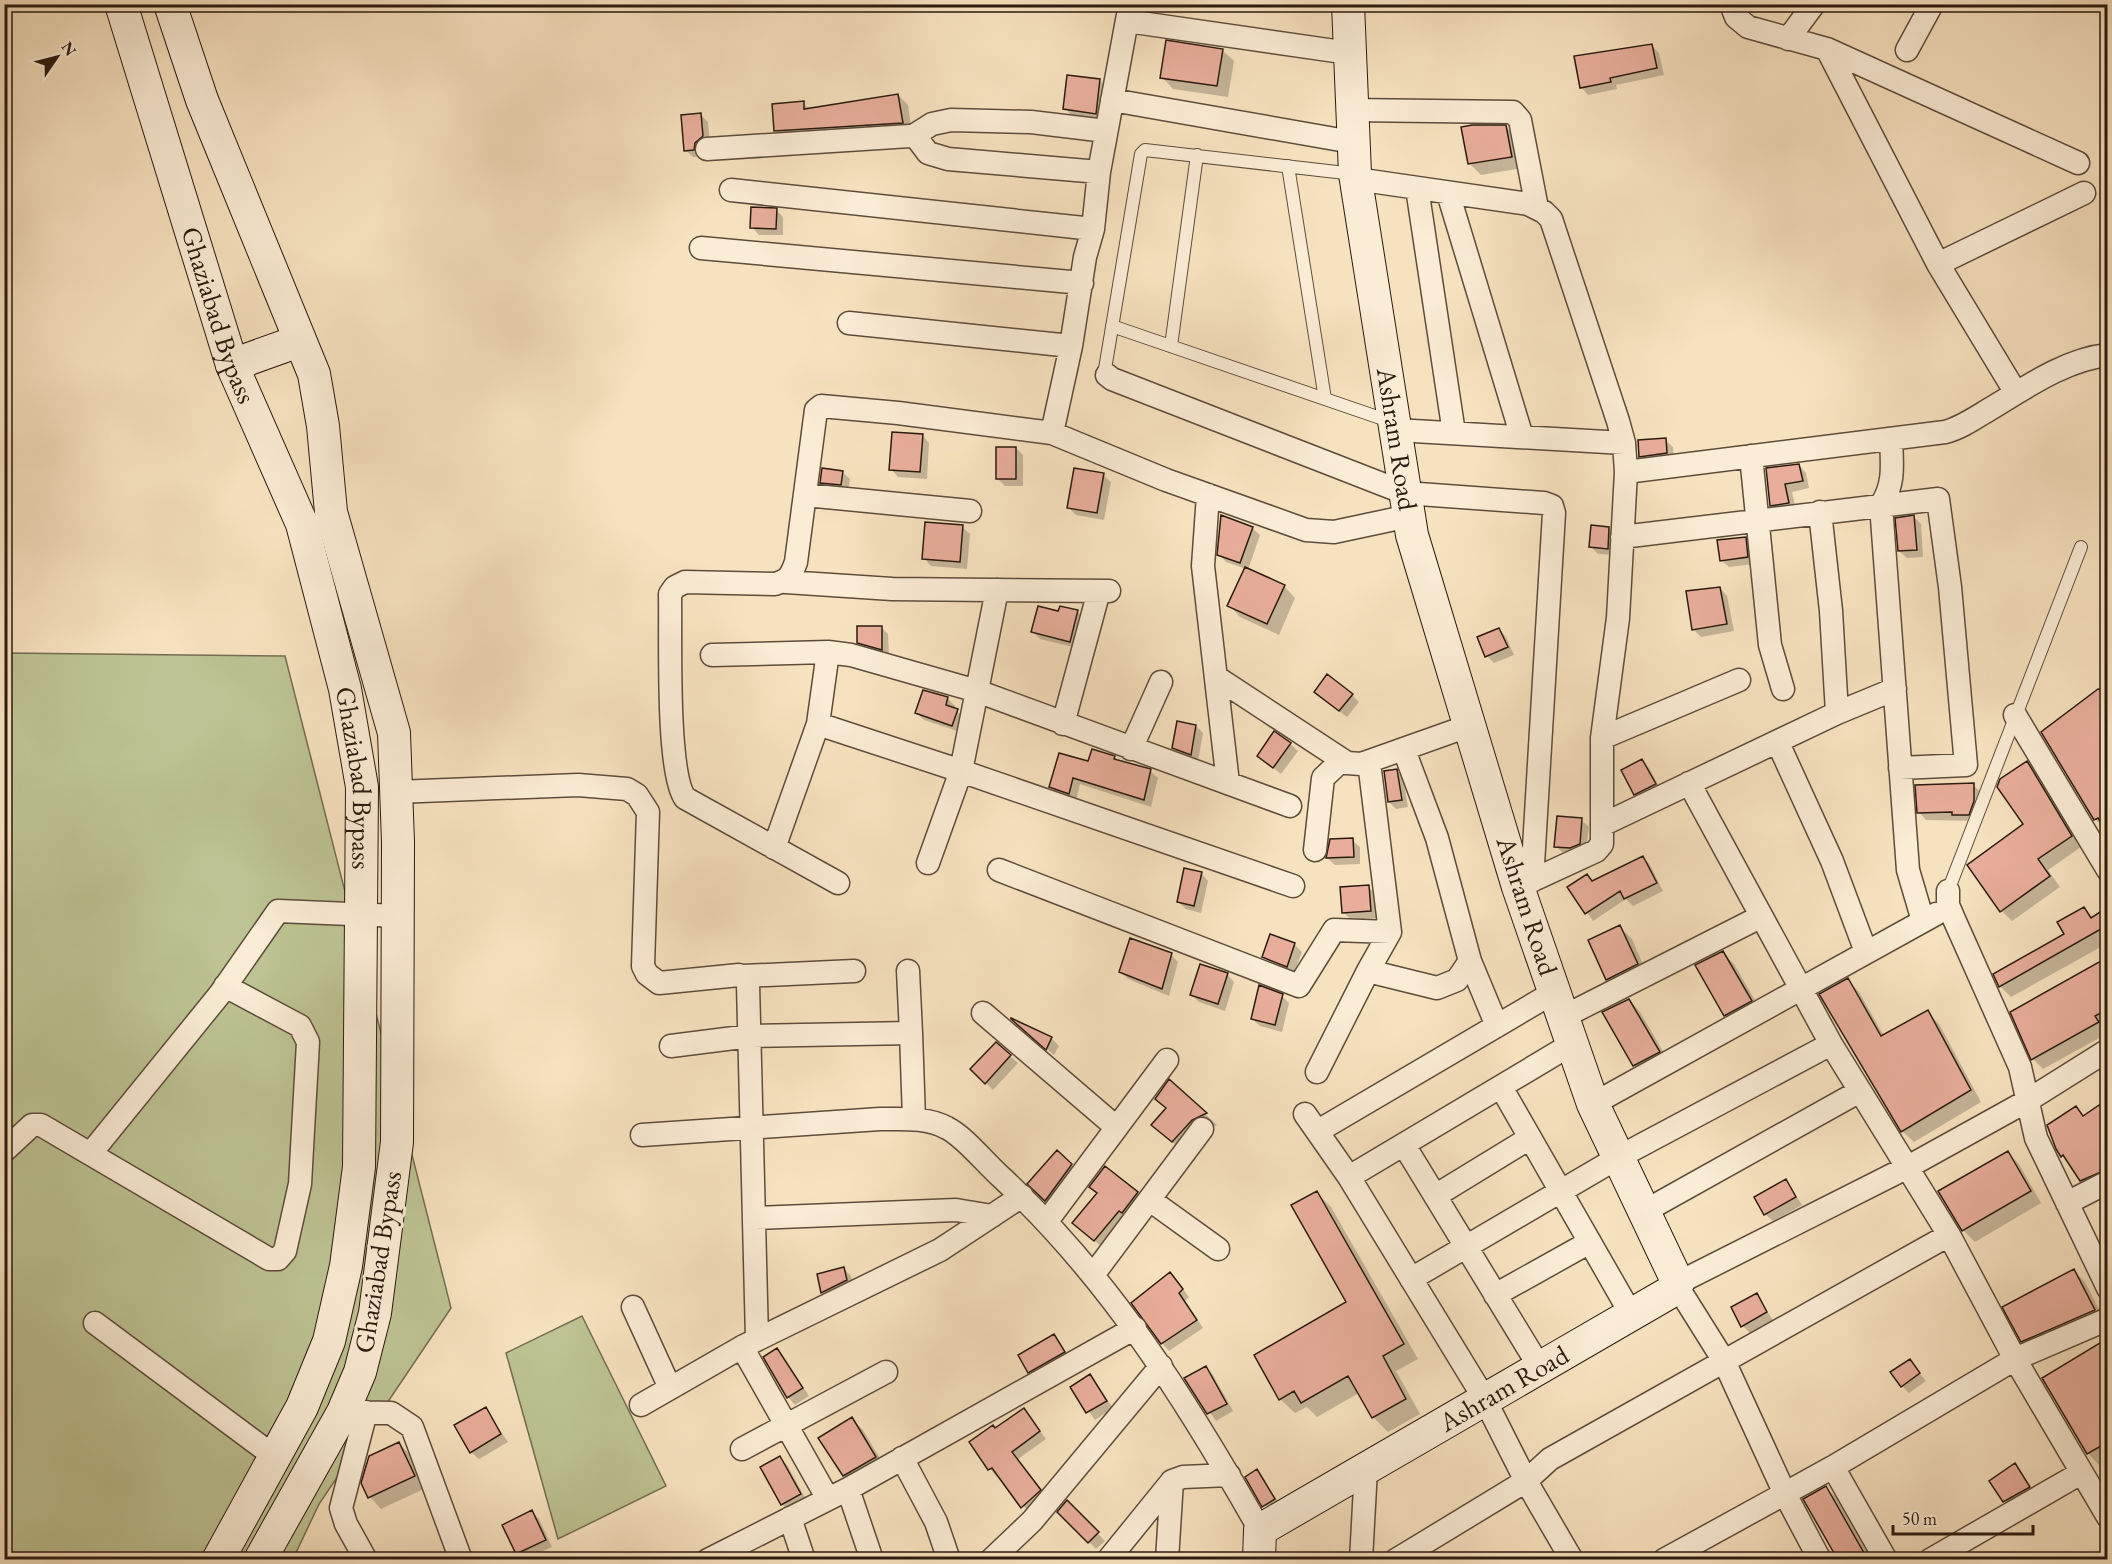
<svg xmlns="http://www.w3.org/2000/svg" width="2112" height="1564" viewBox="0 0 2112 1564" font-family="'EB Garamond',serif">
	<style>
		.green { fill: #bdc392; stroke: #746e50; stroke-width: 1.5 }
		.shadow { fill: #0003 }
		.building { fill: #e8ae9b; stroke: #2b1a0f; stroke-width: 1.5 }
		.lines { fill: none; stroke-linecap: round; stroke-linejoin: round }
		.lane-casing { stroke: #5e4c3b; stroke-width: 14 }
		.street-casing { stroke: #5e4c3b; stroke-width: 25 }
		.secondary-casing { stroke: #2b1a0f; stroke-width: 34 }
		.lane { stroke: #faecd5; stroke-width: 12 }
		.street { stroke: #faecd5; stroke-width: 22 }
		.secondary { stroke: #faecd5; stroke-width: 32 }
		.labels { text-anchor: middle; stroke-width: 6; stroke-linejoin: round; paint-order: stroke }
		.street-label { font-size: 27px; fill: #2b1a0f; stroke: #faecd5 }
	</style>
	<rect width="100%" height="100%" fill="#f7e2bf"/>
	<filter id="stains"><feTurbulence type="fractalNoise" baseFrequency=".00333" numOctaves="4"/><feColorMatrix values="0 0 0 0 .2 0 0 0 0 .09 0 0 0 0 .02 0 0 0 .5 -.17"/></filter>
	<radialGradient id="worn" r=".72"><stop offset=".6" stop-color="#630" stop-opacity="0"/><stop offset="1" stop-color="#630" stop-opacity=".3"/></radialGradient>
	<path class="green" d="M5,653l280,3 166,652 -132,196 -26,55 -288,1z
		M582,1316l84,170 -108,53 -52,-186z"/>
	<path class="shadow" d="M1652,46l7,7 5,22 -48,10 1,4 -29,6 -7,-8z
		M1222,50l12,11 -6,36 -55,-8 -11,-12z
		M1100,81l7,7 -4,32 -31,-4 -7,-8z
		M898,95l10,10 4,28 -126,8 -10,-11 27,-27 6,6z
		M701,115l7,7 2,22 -9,13h-8l-8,-7z
		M1506,127l11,11 5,30 -41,7 -12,-12z
		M776,210l7,7v18h-24l-7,-8z
		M922,435l7,8 -2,36 -29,-2 -7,-8z
		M1665,440l8,7 1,13 -26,4 -8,-8z
		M1016,448l7,7v31h-18l-8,-8z
		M1799,465l7,8 3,15 -17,4 4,18 -18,2 -7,-7 -4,-36z
		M842,472l8,7 -2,13 -19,-2 -7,-8z
		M1103,475l8,7 -7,38 -28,-5 -7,-7z
		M1914,517l7,7 2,33 -16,1 -8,-7z
		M962,527l8,7 -3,35 -36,-3 -7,-8z
		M1252,528l8,7 -12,35 36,16 11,12 -16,37 -39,-18 -11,-12 17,-36 -20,-7 -7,-8z
		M1609,529l7,7 -1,19 -17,-1 -8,-8z
		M1745,538l7,7 2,19 -25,3 -8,-7z
		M1720,588l7,8 7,35 -33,6 -8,-8z
		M1077,611l8,8 -8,29 -37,-9 -7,-7 26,-19z
		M881,627l7,7 1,22 -23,-6 -7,-8z
		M1499,629l7,8 8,18 -20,8 -7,-7z
		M2108,693v139l-13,-13z
		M1352,695l7,7 -12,15 -24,-18z
		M947,698l8,8 -1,3 10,8 -4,15 -36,-12 -7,-7z
		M1196,726l7,7 -5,28 -17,-6 -8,-7z
		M1290,744l8,7 -17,23 -22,-18z
		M1093,750l22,8 4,4 31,9 8,7 -7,29 -71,-23 -4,16 -18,-6 -7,-7 38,-24z
		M1642,761l7,7 13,24 -19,9 -7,-7z
		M2027,763l10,10 44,74 -33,23 12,17 -48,34 -10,-10 23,-87z
		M1396,770l7,8 5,29 -12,2 -7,-7z
		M1973,785l8,7 -5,29 -50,-1 -7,-8z
		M1581,820l8,7 -3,24 -8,4 -15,-2 -7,-7z
		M1352,840l8,7v17l-25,1 -8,-7z
		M1643,857l7,8 13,26 -30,15 -7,-7 -33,22 -24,-34 18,-11 7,6z
		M1201,873l7,8 -7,32 -15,-4 -8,-7z
		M1368,886l7,8 3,24 -27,2 -8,-8z
		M2084,909l9,9 15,-9v34l-97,54 -10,-10 -6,-12 71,-41z
		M1620,927l12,12 16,37 -29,15 -12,-12z
		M1294,944l8,8 -8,21 -23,-9 -7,-7z
		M1723,953l11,11 28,48 -26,15 -11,-12z
		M1171,955l7,7 -9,34 -41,-17 -7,-7z
		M2108,959v67l-3,1 3,6 -65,36 -10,-10z
		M1227,974l7,8 -9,29 -26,-9 -7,-7z
		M1848,980l11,12 25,44 43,-24 12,12 42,78 -67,40 -12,-11z
		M1282,996l7,7 -7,29 -22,-6 -8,-7z
		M1629,1000l11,12 30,51 -24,14 -11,-12 -31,-52z
		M1018,1024l33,14 8,8 -5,9z
		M996,1044l22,19 -25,27 -21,-21z
		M1170,1081l47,44 -14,7 -19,21 -30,-28 13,-16z
		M2108,1101v80l-18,9 -32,-42 18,-40 9,9z
		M1057,1152l22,21 -26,34 -24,-24z
		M2007,1152l12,12 22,39 -66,39 -12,-12z
		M1786,1181l16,24 -29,16 -8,-7z
		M1316,1192l15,15 87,152 -22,12 24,43 -32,18 -15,-15 -14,-24 -42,24 -10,-10 -12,6 -15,-14 68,-96z
		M1137,1193l7,8 -42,46 -20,-17z
		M844,1269l7,7 3,12 -24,12 -7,-8 -4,-17z
		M2074,1271l11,11 20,39 -71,31 -12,-11z
		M1177,1281l12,16 -4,4 18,27 -34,23 -7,-8z
		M1756,1295l17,25 -23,13 -7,-7z
		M1054,1336l17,24 -35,19 -7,-7z
		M2108,1340v120l-9,5 -11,-12z
		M777,1349l32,47 -14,9 -7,-8z
		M1909,1361l17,20 -17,12 -7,-7z
		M1205,1368l8,7 20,36 -17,10 -30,-43z
		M1090,1376l23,32 -18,12 -23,-33z
		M485,1409l23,33 -29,17 -8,-7z
		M1024,1410l22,29 -28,20 29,39 -17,16 -31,-39 -2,2 -7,-8 -19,-27 25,-12z
		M852,1419l11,11 23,38 -31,19 -11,-11 -24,-38z
		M399,1443l11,12 16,33 -45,21 -11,-12z
		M780,1458l7,7 20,36 -18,10 -7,-7z
		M2015,1465l21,30 -24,14 -21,-28z
		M1257,1471l25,36 -11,6 -24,-36z
		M1826,1488l12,11 34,61h-32z
		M1067,1502l38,39 -9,8 -37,-37z
		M532,1512l7,7 13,28 -28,13 -7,-7z"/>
	<path class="building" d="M1166,40l57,9 -6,37 -57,-8z
		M1652,44l5,24 -47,10 1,4 -31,6 -6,-32z
		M1067,75l33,4 -4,35 -33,-5z
		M898,94l5,29 -129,8 -2,-27 32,-3v8z
		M701,113l2,23 -8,7 -1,7 -10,1 -3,-36z
		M1472,125h34l6,32 -44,7 -7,-37z
		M751,207l26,1 -1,21 -26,-1z
		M892,432l31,2 -3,38 -31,-2z
		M1666,438l1,15 -28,4 -1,-17z
		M996,447h20v32h-20z
		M1799,464l4,17 -18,3 4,19 -19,3 -4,-38z
		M822,468l21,3 -2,14 -21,-2z
		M1074,468l30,5 -7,40 -30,-5z
		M1221,515l32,12 -13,36 -23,-8z
		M1914,515l3,35 -19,1 -3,-33z
		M925,522l38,3 -3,37 -38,-3z
		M1591,525l18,2 -1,22 -19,-2z
		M1746,537l2,20 -28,4 -3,-21z
		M1245,567l40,18 -18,39 -40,-18z
		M1720,587l7,37 -35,6 -6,-39z
		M1038,606l20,5 2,-5 18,4 -8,32 -39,-10z
		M857,626h25v24l-25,-7z
		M1499,628l9,19 -23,10 -8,-20z
		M1327,674l26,20 -14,17 -25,-19z
		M2098,689l10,2v141l-10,-14 -4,2 -53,-88z
		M923,690l25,7 -2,8 12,4 -6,17 -37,-13z
		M1177,721l19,4 -5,30 -19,-7z
		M1274,731l17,12 -18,25 -16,-12z
		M1092,749l23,7 -1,3 37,10 -7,31 -71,-22 -4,16 -20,-7 10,-34 29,8z
		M1642,759l14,25 -22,11 -13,-25z
		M2027,761l45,75 -34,23 12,17 -50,36 -33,-47 56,-41 -26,-37 3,-8z
		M1397,769l5,31 -14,2 -4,-31z
		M1974,783v18l-5,14h-17v-3l-35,1 -2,-28z
		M1557,816l25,2 -2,26 -10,4 -16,-1z
		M1353,838l1,19 -28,1 4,-19z
		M1643,856l14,27 -33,16 -4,-8 -35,23 -18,-27 20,-13 5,7z
		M1184,868l18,4 -8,34 -17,-4z
		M1369,885l2,26 -29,2 -2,-26z
		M2084,907l7,11 17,-11v18l-109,62 -6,-13 71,-40 -7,-12z
		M1620,925l18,39 -32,16 -18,-40z
		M1270,934l25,9 -8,24 -25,-10z
		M1130,938l42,15 -10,36 -43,-17z
		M1723,951l29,50 -28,15 -29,-51z
		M2108,957v52l-13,7 4,6 -68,38 -21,-48z
		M1200,964l28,9 -10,31 -28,-9z
		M1848,978l33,58 47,-26 43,80 -70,42 -82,-138z
		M1259,985l24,9 -8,31 -24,-6z
		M1629,999l31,53 -27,14 -31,-54z
		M1011,1018l41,19 -6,13 -35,-31z
		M996,1042l15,13 -26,29 -15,-15z
		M1169,1079l38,34 -15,7 -20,22 -21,-17 15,-17 -11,-9z
		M2108,1099v70l-28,12 -17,-26 -2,2 -5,-8 -9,-24 29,-19 7,10z
		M1057,1150l15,14 -27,37 -18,-17z
		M2008,1151l23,40 -69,40 -24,-40z
		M1105,1166l33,26 -16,21 -3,-2 -25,30 -22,-18 25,-30 -8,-6z
		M1786,1179l10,18 -32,18 -10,-18z
		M1317,1191l87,153 -21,12 23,43 -34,19 -24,-42 -47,27 -7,-12 -15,9 -25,-45 92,-53 -55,-97z
		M844,1267l3,13 -26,13 -4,-19z
		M2074,1269l21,41 -74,32 -19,-35z
		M1170,1272l13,17 -4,4 18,27 -36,24 -30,-41z
		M1757,1293l10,19 -26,15 -10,-20z
		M1054,1334l11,18 -37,21 -10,-18z
		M2108,1338v104l-21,12 -45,-76z
		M777,1348l26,40 -16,10 -24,-41z
		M1910,1359l10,14 -19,14 -11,-15z
		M1206,1366l21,38 -20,10 -23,-36z
		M1090,1374l17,27 -21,12 -16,-26z
		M486,1407l15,27 -31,19 -16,-28z
		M1024,1408l16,23 -28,21 29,38 -20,18 -29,-40 -4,2 -19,-28 24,-17 2,3z
		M852,1417l24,40 -33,19 -25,-38z
		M399,1442l16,34 -47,22 -7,-15 8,-27z
		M780,1456l21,38 -20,11 -21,-38z
		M2015,1463l15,24 -27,15 -14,-21z
		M1257,1469l18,30 -13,8 -17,-30z
		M1826,1486l42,74h-30l-35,-61z
		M1067,1500l32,32 -11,11 -31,-31z
		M532,1510l14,30 -30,14 -14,-29z"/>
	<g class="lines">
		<defs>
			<path id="lane" d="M1288,166l37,233
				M1112,326l280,96
				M1171,346l26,-191
				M1107,375l-2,-6 36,-215 4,-4 209,24
				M1948,891l133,-344"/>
			<path id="street" d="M1731,4l5,13 12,10 79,22 251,114
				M1127,21l222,32
				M1788,39l26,-35
				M1827,49l111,215 78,129
				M1907,50l25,-46
				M1112,100l240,42
				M1351,110l162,2 7,8 17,88
				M913,136l19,-12 19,-4 80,2 75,9
				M707,149l203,-13 6,1 12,16 20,6 151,13
				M1356,179l172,25 16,8 7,7 67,202 6,22 2,29
				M1417,188l37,245
				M731,190l362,39
				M1448,193l74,244
				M701,248l381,35
				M1938,264l146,-71
				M849,323l222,23
				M1107,375l5,4 293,114 139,10 8,3 2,7 -22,368
				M1396,430l228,13
				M1052,433l19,-87 14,-89 8,-28 6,-57 31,-168
				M1891,439c1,25 4,45 -10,66l27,365 15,51
				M1751,456l19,189 13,44
				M805,495l165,16
				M1208,495l-5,71 25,217
				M1820,512l11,99 6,102
				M1622,537l316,-38 12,88 16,178 -66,3
				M786,582l106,7 217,2
				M712,655l116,-3 23,3 126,36 313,115
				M1216,677l131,86 14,1 110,-39
				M2015,715l93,155
				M818,724l143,47 332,115
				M1063,724l36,-133
				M1602,738l137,-58
				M1778,743l54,118 34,91
				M1131,749l30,-67
				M1689,783l142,261 118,191 66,124 93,158
				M396,792l182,-7 49,4 10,6 11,17 -5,154 4,8 12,9 80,-8 7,4 2,5 9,355
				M1602,825l235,-112 58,-24
				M774,848l44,-124 10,-72
				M1315,850l8,-72 19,-18
				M928,863l33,-92 36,-181
				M999,870l300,116 35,-56 56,2
				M838,883l-153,-85c-19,-27 -14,-164 -15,-204l5,-7 10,-5 90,2c14,-4 16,-8 21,-22l20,-152 5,-4 77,7 154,20 114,47 140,50 28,2 75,-16
				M1518,887l78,-36 6,-7v-106l16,-120 8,-146 319,-40c16,-4 30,-14 45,-23 35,-21 76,-50 118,-54
				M1948,891v14l6,14 66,148 16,71 72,150
				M1470,961l27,65
				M908,971l3,62
				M1368,971l22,-39 -21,-170
				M743,976l111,-5
				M983,1013l133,114
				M1565,1016l195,-99
				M671,1046l79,-10 161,-3 3,86
				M1317,1072l51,-101 69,17 20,-8 13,-19 -33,-123 -33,-88
				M1501,1087l130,227
				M1593,1104l343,-190
				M1305,1114l44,63 135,221 42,83 46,79
				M1318,1131l238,-140
				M642,1135l238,-16c23,0 47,-2 67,9 18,9 38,35 54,49 108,100 186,224 259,353
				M1404,1145l135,221
				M4,1151l28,-26h9l228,134h9l7,-8 15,-67 8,-142 -8,-16 -75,-40
				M91,1153l129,-159 58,-83 120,5
				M1349,1177l223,-133
				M1435,1196l95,-58
				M1150,1200l68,49
				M2067,1203l41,-21
				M1645,1211l215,-120
				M755,1218l201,-8 36,6
				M1047,1221l120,-161
				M1093,1275l109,-146
				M1411,1279l208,-122 212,-113
				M1678,1283l228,-115 121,-67 81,-51
				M1677,1286l47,75 61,133 35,66
				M1495,1295l95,-53
				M633,1307l37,81
				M95,1323l180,134
				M742,1347l86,152
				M641,1405l101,-58 198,-97 82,-54
				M343,1412l48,1 21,14 49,133
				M742,1449l144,-77
				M902,1458l34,64 13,38
				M1833,1467l53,93
				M848,1489l24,71
				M790,1518l14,42
				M366,1560l-20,-36 -5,-16 25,-96
				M708,1560l140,-71 287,-161
				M991,1560l41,-39 129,-155
				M1108,1560l64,-79 11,-4 46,-2
				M1167,1560l5,-79
				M1361,1560l5,-91
				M1396,1560l130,-79 24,-22 399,-224
				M1664,1560l169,-93 182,-108 93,-40
				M1930,1560l151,-87"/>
			<g id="secondary">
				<path id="s1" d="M121,4l111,361 70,159 43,165 17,98 -3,380 -13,99 -17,75 -27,66 -84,153"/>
				<path d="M170,4l32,96 112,274 9,52 8,86 63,221 4,109 -1,300 -22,171 -15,59 -17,40 -83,148"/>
				<path d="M232,365l67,-24"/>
				<path id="s2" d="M1259,1560l1,-30 412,-239 6,-8 -85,-179 -75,-217 -106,-352 -57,-361 -7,-170"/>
			</g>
		</defs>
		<use href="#lane" class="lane-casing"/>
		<use href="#street" class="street-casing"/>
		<use href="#secondary" class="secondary-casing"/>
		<use href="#lane" class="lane"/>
		<use href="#street" class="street"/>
		<use href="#secondary" class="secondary"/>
	</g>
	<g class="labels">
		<g class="street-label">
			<text dy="9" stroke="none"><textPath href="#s1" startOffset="326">Ghaziabad Bypass</textPath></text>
			<text transform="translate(1397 439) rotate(81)" y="9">Ashram Road</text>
			<text dy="9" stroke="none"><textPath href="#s1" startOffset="812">Ghaziabad Bypass</textPath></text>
			<text transform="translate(1527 906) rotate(72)" y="9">Ashram Road</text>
			<text transform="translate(378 1262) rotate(-81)" y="9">Ghaziabad Bypass</text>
			<text dy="9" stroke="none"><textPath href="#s2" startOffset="312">Ashram Road</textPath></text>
		</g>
	</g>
	<rect width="2112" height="1564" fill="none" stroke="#f7e2bf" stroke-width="24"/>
	<rect x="6" y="6" width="2100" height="1552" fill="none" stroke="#2b1a0f" stroke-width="3"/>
	<rect x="12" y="12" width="2088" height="1540" fill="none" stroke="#2b1a0f" stroke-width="1.5"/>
	<g transform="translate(57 57) rotate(55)" stroke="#faecd5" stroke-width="4.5" paint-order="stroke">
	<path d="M0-4.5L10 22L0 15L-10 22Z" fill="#2b1a0f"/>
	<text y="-9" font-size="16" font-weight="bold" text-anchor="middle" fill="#2b1a0f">N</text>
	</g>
	<path d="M1893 1525v9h140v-9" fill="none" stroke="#2b1a0f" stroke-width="3"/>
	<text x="1902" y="1525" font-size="18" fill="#2b1a0f" stroke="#faecd5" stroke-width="4.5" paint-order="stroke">50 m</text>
	<rect width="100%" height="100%" filter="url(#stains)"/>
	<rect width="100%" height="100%" fill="url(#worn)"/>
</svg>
